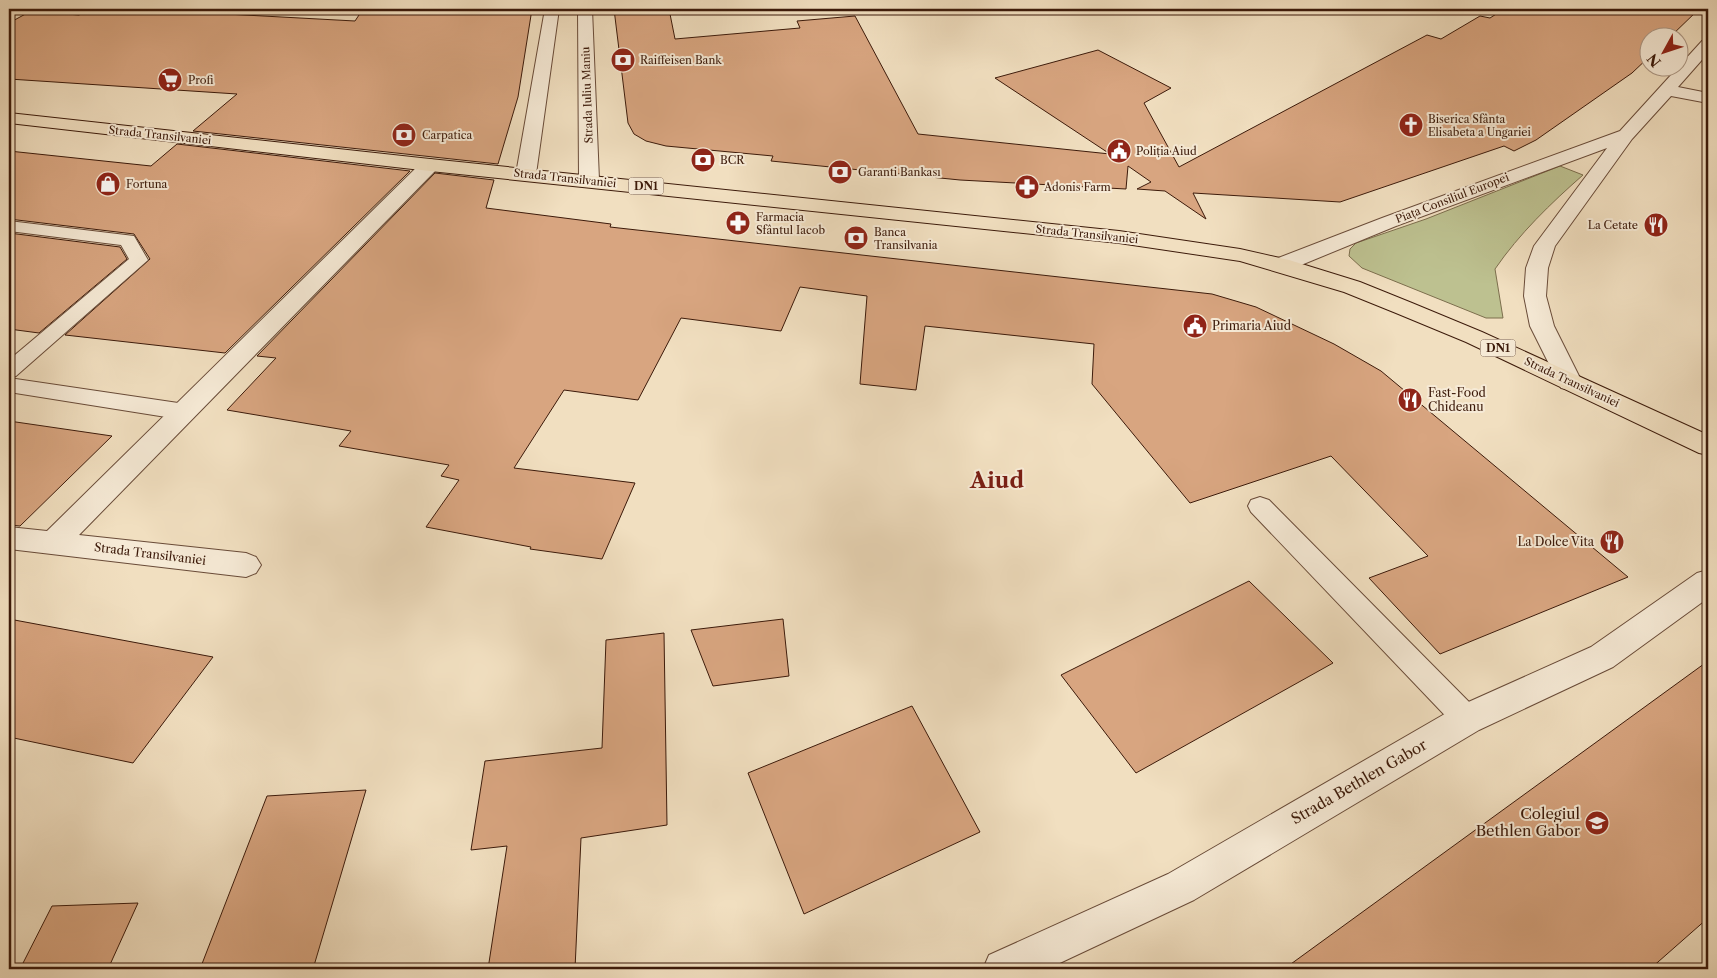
<svg xmlns="http://www.w3.org/2000/svg" width="1717" height="978" viewBox="0 0 1717 978" font-family="'Libre Caslon Text',serif">
	<style>
		.green { fill: #bdc190; stroke: #7c6e4d }
		.building { fill: #d8a580; stroke: #3c1a0a }
		.lines { fill: none; stroke-linecap: round; stroke-linejoin: round }
		.lane-casing { stroke: #694b38; stroke-width: 2 }
		.street-casing { stroke: #694b38; stroke-width: 2 }
		.primary-casing { stroke: #3c1a0a; stroke-width: 2 }
		.lane { fill: #f6ead6; fill-rule: evenodd }
		.street { fill: #f6ead6; fill-rule: evenodd }
		.primary { fill: #f1dfc0; fill-rule: evenodd }
		.labels { text-anchor: middle; stroke-width: 4; stroke-linejoin: round; paint-order: stroke }
		.far-poi-label { font-size: 11px; fill: #3c1a0a; stroke: #f6ead6; text-anchor: start }
		.far-street-label { font-size: 11px; fill: #3c1a0a; stroke: #f6ead6 }
		.shield { fill: #f6ead6; stroke: #745847; stroke-width: 1 }
		.shield-label { font-size: 11px; font-weight: bold; fill: #3c1a0a }
		.poi-label { font-size: 12px; fill: #3c1a0a; stroke: #f6ead6; text-anchor: start }
		.street-label { font-size: 12px; fill: #3c1a0a; stroke: #f6ead6 }
		.near-street-label { font-size: 15px; fill: #3c1a0a; stroke: #f6ead6 }
		.near-poi-label { font-size: 15px; fill: #3c1a0a; stroke: #f6ead6; text-anchor: end }
		.town-label { font-size: 22px; font-weight: bold; fill: #7a1f14; stroke: #f6ead6 }
	</style>
	<rect width="100%" height="100%" fill="#f1dfc0"/>
	<filter id="stains"><feTurbulence type="fractalNoise" baseFrequency=".004" numOctaves="4"/><feColorMatrix values="0 0 0 0 .2 0 0 0 0 .09 0 0 0 0 .02 0 0 0 .5 -.17"/></filter>
	<radialGradient id="worn" r=".72"><stop offset=".6" stop-color="#630" stop-opacity="0"/><stop offset="1" stop-color="#630" stop-opacity=".3"/></radialGradient>
	<path class="green" d="M1560,166l23,9c-32,28 -64,59 -88,94l8,49h-17l-124,-50 -13,-12 1,-7 6,-6 70,-24z"/>
	<path class="building" d="M89,9h45l221,12 8,-12h169l-14,88 -20,67 -305,-33 44,-37 -228,-15v-56l22,-12 48,4z
		M614,9h55l6,30 125,-11 -3,-7 58,-5 63,118 192,20 -115,-76 103,-28 73,38 -27,15 35,64 248,-132 14,4 39,-23 10,2 14,-9h195l-30,29h-19v18l-18,17 -96,67 -22,11 -10,-5 -164,56 -147,-9 13,26 -41,-28 -28,-2 14,-7 -23,-16 -2,23 -166,-9 -189,-19 2,-5 -107,-10 -20,-5 -12,-7 -6,-11z
		M177,144l233,27 -185,182 -160,-18 85,-76 -16,-25 -125,-15v-68l142,15z
		M435,173l59,7 -8,28 125,16 -1,3 602,67 44,13 78,37 47,27 247,206 -188,77 -71,-76 59,-22 -97,-100 -141,47 -98,-119 2,-40 -169,-18 -9,64 -56,-6 7,-88 -67,-9 -19,44 -100,-13 -43,82 -74,-10 -50,78 121,15 -33,76 -72,-10 1,-2 -105,-20 33,-47 -18,-4 8,-11 -110,-19 12,-15 -124,-21 49,-52 -19,-2z
		M9,233l111,14 7,12 -88,74 -30,-4z
		M9,421l103,15 -92,90 -11,-1z
		M1249,581l84,82 -197,110 -75,-98z
		M9,619l204,38 -80,106 -124,-26z
		M783,619l6,57 -76,10 -22,-56z
		M664,633l3,192 -86,13 -6,131h-87l19,-123 -36,4 14,-89 117,-13 4,-108z
		M1708,661v257l-58,51h-366z
		M912,706l68,126 -176,82 -56,-141z
		M366,790l-53,179h-113l67,-173z
		M138,903l-30,66h-88l32,-63z"/>
	<g class="lines">
		<defs>
			<path id="lane" d="M9,221l125,15 14,24 -132,116 -7,2 176,26 8,3 3,5 -3,5 -8,3 -176,-28v-32l120,-101 -8,-14 -112,-14z
				M1260,497l9,3 208,210 5,9 -5,9 -10,4 -10,-4 -206,-216 -3,-6 3,-6z"/>
			<path id="street" d="M545,9h14l-23,165 -3,4 -7,2 -7,-2 -3,-4z
				M578,9h14l7,171 -3,4 -7,2 -7,-2 -3,-4z
				M1708,39v14l-30,34 30,6v10l-37,-7 -39,43 -77,107 -7,22 -2,28 8,30 28,56 -3,6 -9,2 -9,-2 -31,-62 -6,-30 2,-28 8,-22 73,-98 -211,78 -107,44 -8,1 -8,-1 -3,-5 3,-5 109,-42 238,-87 82,-90z
				M430,159l7,2 2,4 -2,4 -358,366 167,18 10,4 5,8 -5,8 -10,4 -237,-28v-22l38,4 376,-370z
				M1708,570v28l-95,69 -134,63 -285,170 -147,69h-64l6,-14 179,-81 287,-166 136,-61 106,-74z"/>
			<path id="primary" d="M9,113l421,46 689,72 121,18 49,11 71,22 52,21 70,29 226,103v20l-9,-2 -233,-111 -70,-29 -52,-21 -104,-31 -121,-18 -689,-72 -421,-48z"/>
		</defs>
		<use href="#lane" class="lane-casing"/>
		<use href="#street" class="street-casing"/>
		<use href="#primary" class="primary-casing"/>
		<use href="#lane" class="lane"/>
		<use href="#street" class="street"/>
		<use href="#primary" class="primary"/>
	</g>
	<defs>
		<symbol id="bank-disc" viewBox="-11 -11 22 22"><circle r="9.5" fill="#8f2418" stroke="#f6ead6"/><path d="M-6-4H6V4H-6ZM0-2.3a2.3 2.3 0 1 0 0 4.6a2.3 2.3 0 1 0 0-4.6Z" fill="#fff"/></symbol>
		<symbol id="supermarket-disc" viewBox="-11 -11 22 22"><circle r="9.5" fill="#8f2418" stroke="#f6ead6"/><path d="M-6-5.5h2.5l.6 2H6L4.5 2H-2.5L-4.4-4H-6ZM-1.5 3.2a1.3 1.3 0 1 0 .1 0ZM3 3.2a1.3 1.3 0 1 0 .1 0Z" fill="#fff"/></symbol>
		<symbol id="church-disc" viewBox="-11 -11 22 22"><circle r="9.5" fill="#8f2418" stroke="#f6ead6"/><path d="M-1.2-6h2.4v3.5h3.3v2.4h-3.3V6h-2.4V-.1h-3.3v-2.4h3.3Z" fill="#fff"/></symbol>
		<symbol id="civic-disc" viewBox="-11 -11 22 22"><circle r="9.5" fill="#8f2418" stroke="#f6ead6"/><path d="M-.6-6.5H3V-4.5H.6V-3L4-1V1h2V6H-6V1h2V-1L-.6-3ZM-1.2 2.5V6h2.4V2.5Z" fill="#fff"/></symbol>
		<symbol id="shop-disc" viewBox="-11 -11 22 22"><circle r="9.5" fill="#8f2418" stroke="#f6ead6"/><path d="M-5-2.5h2.3a2.7 3.5 0 0 1 5.4 0H5L5.5 6h-11ZM-1.5-2.5h3a1.5 2.3 0 0 0-3 0Z" fill="#fff"/></symbol>
		<symbol id="pharmacy-disc" viewBox="-11 -11 22 22"><circle r="9.5" fill="#8f2418" stroke="#f6ead6"/><path d="M-2-6h4v4h4v4h-4v4h-4v-4h-4v-4h4Z" fill="#fff"/></symbol>
		<symbol id="restaurant-disc" viewBox="-11 -11 22 22"><circle r="9.5" fill="#8f2418" stroke="#f6ead6"/><path d="M-5-6h1v4h1v-4h1v4h1v-4h1v5L-1.5 .5V6h-2V.5L-5-1ZM5-6V6H3V1.5H1.5Q1.5-4 5-6Z" fill="#fff"/></symbol>
		<symbol id="university-disc" viewBox="-11 -11 22 22"><circle r="9.5" fill="#8f2418" stroke="#f6ead6"/><path d="M0-5L7-2L0 1L-7-2ZM-4 1L0 2.5L4 1V4Q0 6-4 4Z" fill="#fff"/></symbol>
	</defs>
	<g fill-rule="evenodd">
		<use href="#bank-disc" x="609" y="46" width="28" height="28"/>
		<use href="#supermarket-disc" x="156" y="66" width="28" height="28"/>
		<use href="#church-disc" x="1397" y="111" width="28" height="28"/>
		<use href="#bank-disc" x="390" y="121" width="28" height="28"/>
		<use href="#civic-disc" x="1105" y="137" width="28" height="28"/>
		<use href="#bank-disc" x="689" y="146" width="28" height="28"/>
		<use href="#bank-disc" x="826" y="158" width="28" height="28"/>
		<use href="#shop-disc" x="94" y="170" width="28" height="28"/>
		<use href="#pharmacy-disc" x="1013" y="173" width="28" height="28"/>
		<use href="#pharmacy-disc" x="724" y="209" width="28" height="28"/>
		<use href="#restaurant-disc" x="1642" y="211" width="28" height="28"/>
		<use href="#bank-disc" x="842" y="224" width="28" height="28"/>
		<use href="#civic-disc" x="1181" y="312" width="28" height="28"/>
		<use href="#restaurant-disc" x="1396" y="386" width="28" height="28"/>
		<use href="#restaurant-disc" x="1598" y="528" width="28" height="28"/>
		<use href="#university-disc" x="1583" y="809" width="28" height="28"/>
	</g>
	<g class="labels">
		<g class="far-poi-label">
			<text x="640" y="64">Raiffeisen Bank</text>
			<text x="188" y="84">Profi</text>
			<text x="1428" y="123">Biserica Sfânta<tspan x="1428" dy="13">Elisabeta a Ungariei</tspan></text>
			<text x="422" y="139">Carpatica</text>
			<text x="1136" y="155">Poliția Aiud</text>
			<text x="720" y="164">BCR</text>
			<text x="858" y="176">Garanti Bankası</text>
			<text x="126" y="188">Fortuna</text>
			<text x="1044" y="191">Adonis Farm</text>
			<text x="756" y="221">Farmacia<tspan x="756" dy="13">Sfântul Iacob</tspan></text>
			<text x="1638" y="229" text-anchor="end">La Cetate</text>
			<text x="874" y="236">Banca<tspan x="874" dy="13">Transilvania</tspan></text>
		</g>
		<g class="far-street-label">
			<text transform="translate(587 95) rotate(-92)" y="4">Strada Iuliu Maniu</text>
			<text transform="translate(160 135) rotate(6)" y="4">Strada Transilvaniei</text>
			<text transform="translate(565 178) rotate(6)" y="4">Strada Transilvaniei</text>
			<text transform="translate(1452 198) rotate(-21)" y="4">Piața Consiliul Europei</text>
			<text transform="translate(1087 234) rotate(6)" y="4">Strada Transilvaniei</text>
			<text transform="translate(1572 382) rotate(25)" y="4">Strada Transilvaniei</text>
		</g>
		<g class="shield">
			<rect x="628.5" y="177.5" width="35" height="17" rx="4"/>
			<rect x="1480.5" y="339.5" width="35" height="17" rx="4"/>
		</g>
		<g class="shield-label">
			<text x="646" y="190">DN1</text>
			<text x="1498" y="352">DN1</text>
		</g>
		<g class="poi-label">
			<text x="1212" y="330">Primaria Aiud</text>
			<text x="1428" y="397">Fast-Food<tspan x="1428" dy="14">Chideanu</tspan></text>
			<text x="1594" y="546" text-anchor="end">La Dolce Vita</text>
		</g>
		<g class="street-label">
			<text transform="translate(150 554) rotate(7)" y="4">Strada Transilvaniei</text>
		</g>
		<g class="near-street-label">
			<text transform="translate(1359 782) rotate(-30)" y="5">Strada Bethlen Gabor</text>
		</g>
		<g class="near-poi-label">
			<text x="1580" y="819">Colegiul<tspan x="1580" dy="17">Bethlen Gabor</tspan></text>
		</g>
		<g class="town-label">
			<text x="997" y="488">Aiud</text>
		</g>
	</g>
	<rect width="1717" height="978" fill="none" stroke="#f1dfc0" stroke-width="30"/>
	<rect x="10" y="10" width="1697" height="958" fill="none" stroke="#3c1a0a" stroke-width="2.5"/>
	<rect x="15" y="15" width="1687" height="948" fill="none" stroke="#3c1a0a"/>
	<g transform="translate(1664 52) rotate(230)"><circle r="24" fill="#f6ead6" stroke="#ac9784"/>
	<path d="M0-4L9 19L0 12L-9 19Z" fill="#8f2418"/>
	<text y="-8" font-size="14" font-weight="bold" text-anchor="middle" fill="#3c1a0a">N</text>
	</g>
	<rect width="100%" height="100%" filter="url(#stains)"/>
	<rect width="100%" height="100%" fill="url(#worn)"/>
</svg>
